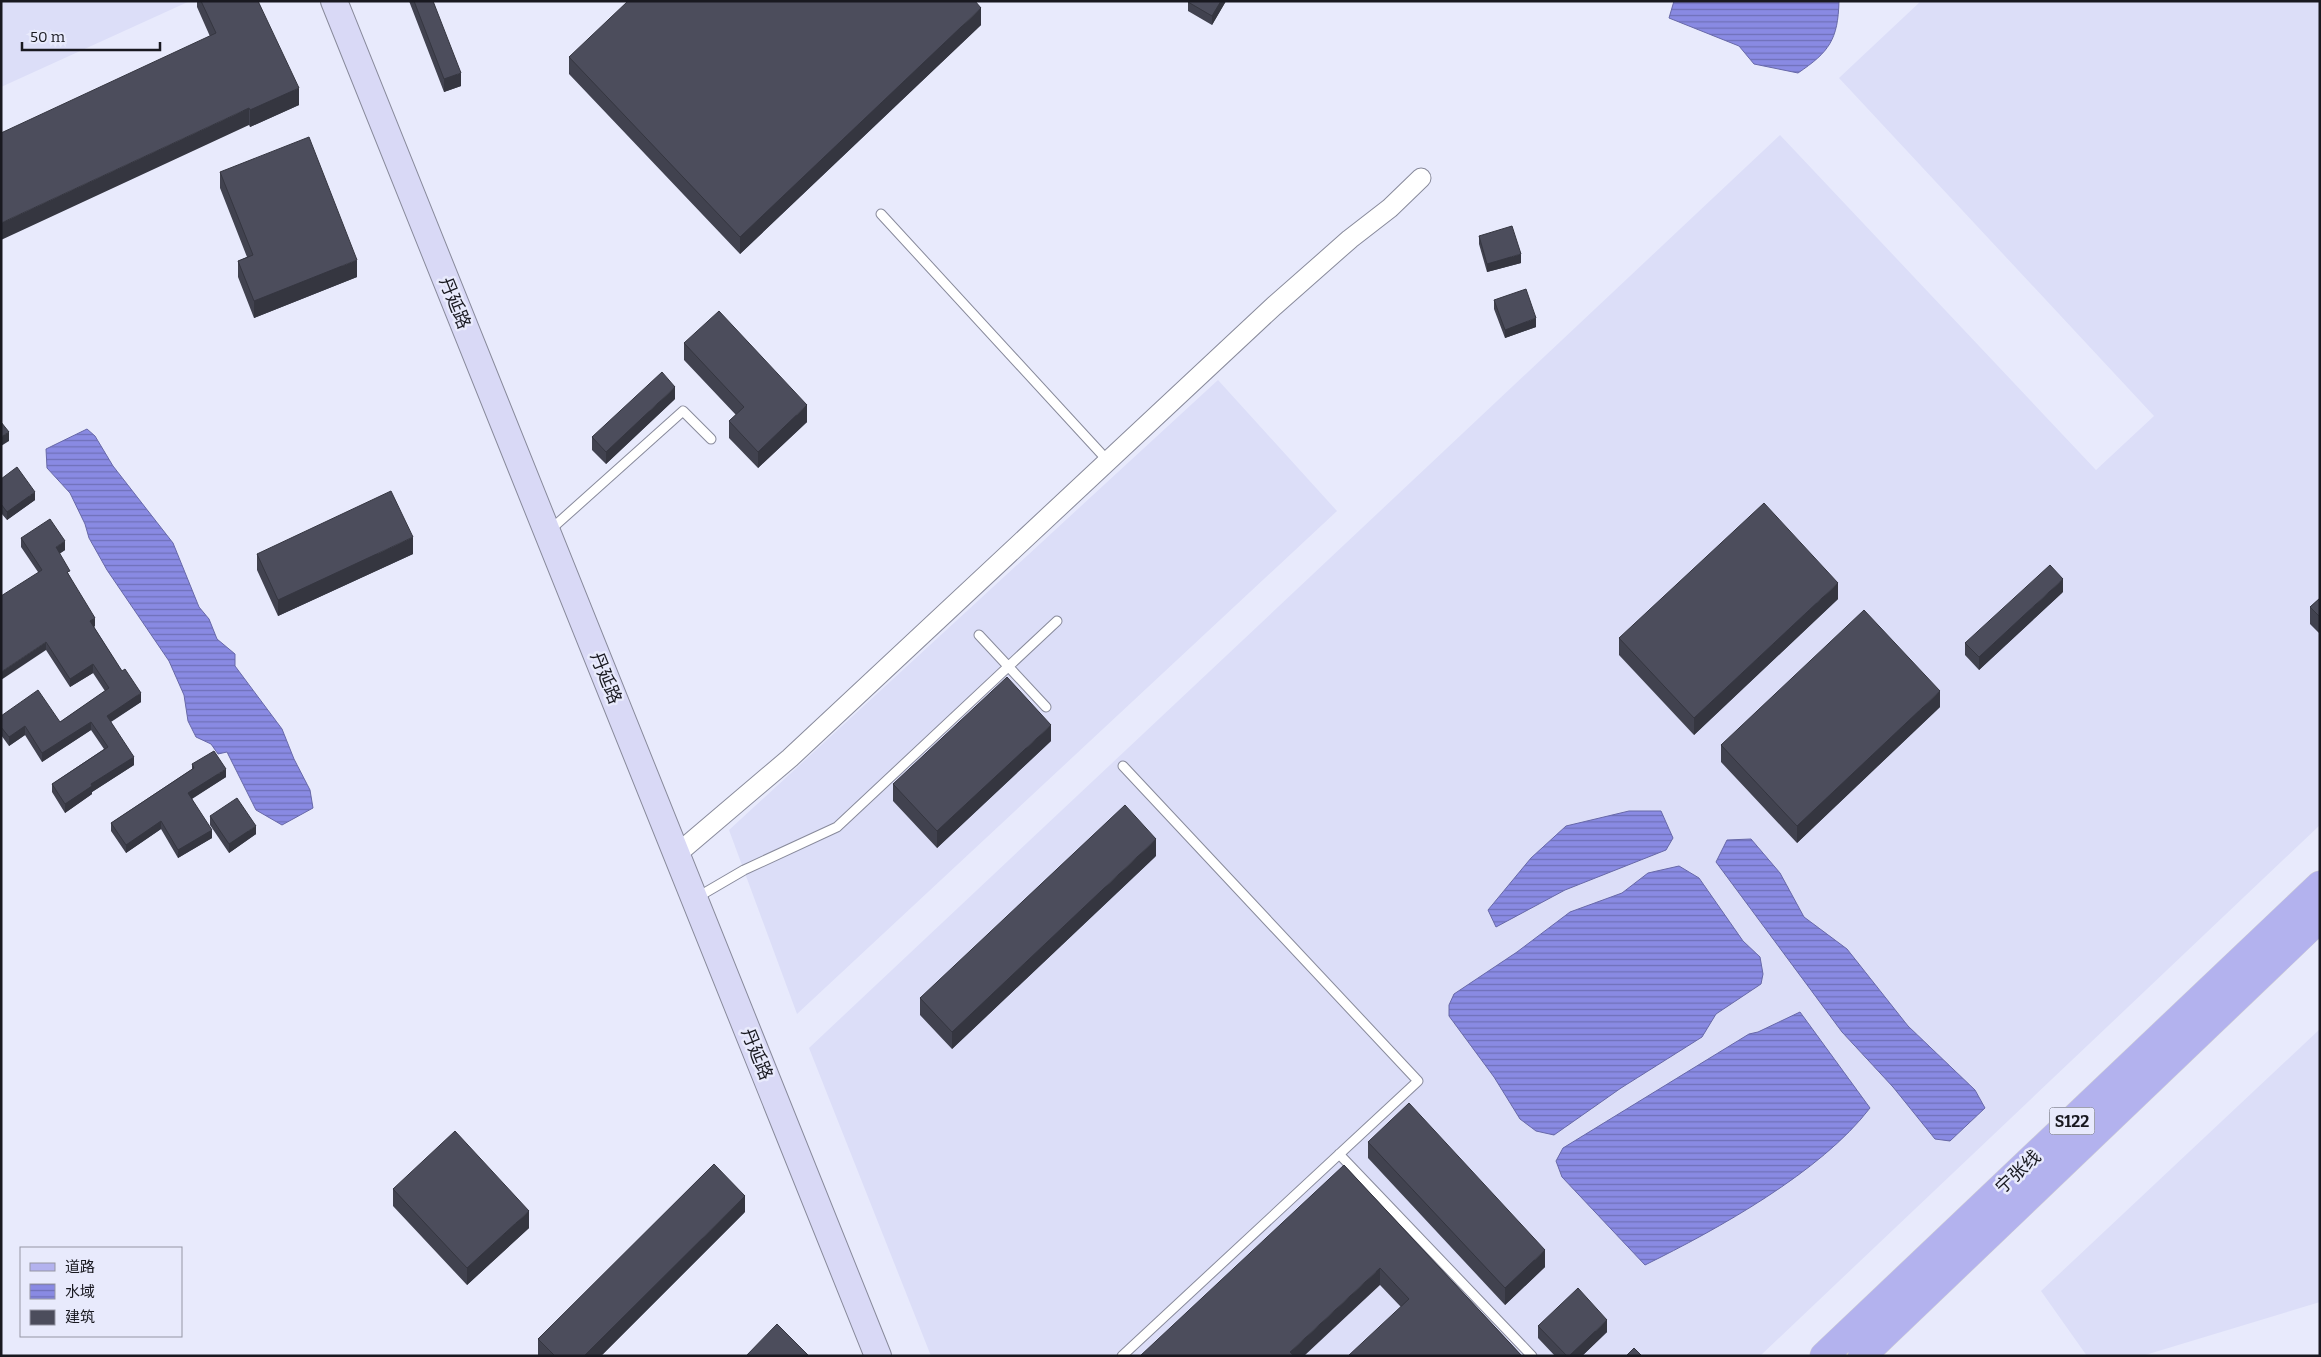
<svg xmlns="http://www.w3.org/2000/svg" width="2321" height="1357" viewBox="0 0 2321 1357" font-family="Bitter,'Noto Sans SC',serif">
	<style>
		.built { fill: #dcdef8 }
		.water { fill: url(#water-rules); stroke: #6768a8 }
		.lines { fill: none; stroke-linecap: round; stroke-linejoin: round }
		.service-casing { stroke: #888a9b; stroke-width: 11 }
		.minor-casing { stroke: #888a9b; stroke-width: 21 }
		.secondary-casing { stroke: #888a9b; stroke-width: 28 }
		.primary-casing { stroke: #d1d1d2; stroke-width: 29 }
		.service { stroke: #fff; stroke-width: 9 }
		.minor { stroke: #fff; stroke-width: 19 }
		.secondary { stroke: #d9d9f6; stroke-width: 26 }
		.primary { stroke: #b3b2ee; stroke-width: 28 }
		.wall { fill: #41424f }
		.shaded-wall { fill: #353640 }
		.building { fill: #4c4d5c; stroke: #353640 }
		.labels { text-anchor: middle; stroke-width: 5; stroke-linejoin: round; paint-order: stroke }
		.shield { fill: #e8eafc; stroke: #575862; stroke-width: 1 }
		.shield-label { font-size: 16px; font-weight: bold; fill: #191920 }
		.street-label { font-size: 18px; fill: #191920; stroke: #e8eafc }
	</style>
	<defs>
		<pattern id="water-rules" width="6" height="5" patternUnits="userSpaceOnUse" patternTransform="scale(1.25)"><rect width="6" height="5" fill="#898ae3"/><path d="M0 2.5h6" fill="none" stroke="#6f70b8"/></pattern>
	</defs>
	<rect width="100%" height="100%" fill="#e8eafc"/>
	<path class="built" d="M1,1h189l-189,86z
		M1921,1h399v824l-560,531h-829l-122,-308 971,-913 316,335 58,-54 -315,-338z
		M1218,380l119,131 -540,503 -68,-184z
		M2320,1029v273l-178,54h-55l-46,-65z"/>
	<path class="water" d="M1674,1h165c-1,39 -10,51 -41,72l-44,-9 -15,-18 -70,-28z
		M87,429l8,7 18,30 60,77 26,64 10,12 8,20 18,15v12l47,63 12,30 16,31 3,18 -31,17 -26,-15 -29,-58 -9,2 -7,-10 -15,-7 -8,-16 -4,-26 -15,-34 -62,-91 -18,-32 -4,-14 -15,-31 -23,-25 -1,-19z
		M1629,811h32l12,27 -7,12 -101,40 -69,37 -8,-17 43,-52 35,-32z
		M1751,839l29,34 24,44 43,32 61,77 67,64 10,18 -35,33 -15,-2 -42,-52 -51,-55 -126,-170 11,-22z
		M1679,866l20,12 44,63 17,16 3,17 -2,10 -45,30 -14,23 -81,51 -67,47 -18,-4 -16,-12 -26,-42 -45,-61v-11l5,-11 63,-42 53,-40 52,-19 26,-20z
		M1800,1012l70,96c-49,64 -152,121 -225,157l-83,-88 -6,-16 7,-13 186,-114 9,-2z"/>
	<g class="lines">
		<defs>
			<path id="service" d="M881,214l227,247
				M549,531l134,-120 28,28
				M979,635l67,72
				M696,898l48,-28 93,-43 220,-206
				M1339,1154l193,202
				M1122,1356l296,-275 -295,-315"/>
			<path id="minor" d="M677,854l113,-96 484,-452 76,-67 40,-31 31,-30"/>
			<path id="secondary" d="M334,1l544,1355"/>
			<path id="primary" d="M1824,1356l496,-471
				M1862,1356l458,-438"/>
		</defs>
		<use href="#service" class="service-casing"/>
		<use href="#minor" class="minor-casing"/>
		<use href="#secondary" class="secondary-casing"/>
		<use href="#primary" class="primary-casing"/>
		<use href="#service" class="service"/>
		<use href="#minor" class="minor"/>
		<use href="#secondary" class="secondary"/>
		<use href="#primary" class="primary"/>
	</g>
	<path class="wall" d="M197,1h61l41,104 -49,22 -53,-120z
		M409,1h24l28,85 -17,6z
		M1188,1h38l-14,24 -24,-14z
		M981,25l-241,229 -171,-180v-17z
		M220,172l137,105 -103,41 -16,-41v-16l9,-4 -27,-69z
		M1479,236l42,27 -34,9 -8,-28z
		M1494,300l42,27 -31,11 -11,-29z
		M684,343l123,79 -49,46 -29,-30v-17l7,-6 -52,-55z
		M675,399l-69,65 -14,-14v-13z
		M1,479l34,21 -28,20 -6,-7z
		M21,538l44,12 -6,4 11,23 25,49 -1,1 47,75 -30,20 23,43 -42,27v2l-27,19 -13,-21v-8l52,-35 -13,-19 -49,32 -17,-27 -16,11 -8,-11v-19l59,6 45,-31 -12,-18 -23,14 -24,-37 -8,-78 -17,-25z
		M257,554h156l-135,62 -21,-46z
		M2063,592l-84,78 -14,-15v-12z
		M2320,598v36l-10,-10v-17z
		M1838,599l-144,136 -75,-80v-17z
		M1940,707l-143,136 -76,-81v-17z
		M1051,741l-114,107 -44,-47v-17z
		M192,764l34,13 -34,22 20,39 -34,20 -17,-29 -35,24 -15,-22v-8l81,-54z
		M210,816l46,18 -27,19 -19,-28z
		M1156,856l-204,193 -32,-34v-17z
		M1368,1142l177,125 -40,38 -137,-147z
		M1344,1165l178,191 -121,-49 -21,-22z
		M393,1189l136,39 -62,57 -74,-79z
		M745,1212l-144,144 -63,-1v-16z
		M1538,1326l69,6 -25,24h-27l-17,-18z"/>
	<path class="shaded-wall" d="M1221,1h5l-14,24v-9z
		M981,8v17l-241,229v-17z
		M461,73v13l-17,6v-13z
		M299,88v17l-49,22v-17z
		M249,108v17l-248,115v-17z
		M1521,254v9l-34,9v-8z
		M357,260v17l-103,41v-17z
		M1536,318v9l-31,11v-8z
		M675,387v12l-69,65v-12z
		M807,405v17l-49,46v-16z
		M9,432v9l-8,5v-9z
		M35,492v8l-28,20v-8z
		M413,537v17l-135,62v-16z
		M65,541v9l-9,6v-9z
		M2063,579v13l-84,78v-13z
		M1838,583v16l-144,136v-17z
		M95,618v8l-5,3v-8z
		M46,642v8l-45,30v-8z
		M93,664v9l-23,14v-8z
		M1940,691v16l-143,136v-17z
		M141,693v9l-34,22v-8z
		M91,722v8l-49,32v-9z
		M1051,725v16l-114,107v-17z
		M25,726v9l-16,11v-9z
		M134,757v8l-42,27v2l-27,19v-9l26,-20z
		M226,769v8l-38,24v-8z
		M161,821v8l-35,24v-8z
		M256,826v8l-27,19v-9z
		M212,830v8l-34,20v-8z
		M1156,839v17l-204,193v-17z
		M745,1196v16l-144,144h-17z
		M529,1211v17l-62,57v-17z
		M1545,1250v17l-40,38v-17z
		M1380,1268v17l-76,71h-14v-4z
		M1607,1320v12l-25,24h-13z"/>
	<path class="building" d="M201,1h57l41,87 -49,22 -1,-2 -248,115v-90l215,-100z
		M414,1h19l28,72 -17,6z
		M628,1h347l6,7 -241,229 -171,-180z
		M1188,1h33l-9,15 -24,-14z
		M309,137l48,123 -103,41 -16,-40 15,-6 -33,-83z
		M1512,226l9,28 -34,10 -8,-28z
		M1526,289l10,29 -31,12 -11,-30z
		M719,311l88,94 -49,47 -29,-31 15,-14 -60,-64z
		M662,372l13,15 -69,65 -14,-15z
		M1,422l8,10 -8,5z
		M17,467l18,25 -28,20 -6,-8v-25z
		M391,491l22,46 -135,63 -21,-46z
		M1764,503l74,80 -144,135 -75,-80z
		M50,519l15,22 -9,6 14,24 -3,1 28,46 -5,3 32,50 3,-2 16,24 -34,23 27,41 -43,27 1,2 -27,18 -13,-20 56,-37 -17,-25 -49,31 -17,-27 -16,11 -8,-10v-11l37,-26 22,32 49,-34 -16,-24 -23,15 -24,-37 -45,30v-76l41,-26 -21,-32z
		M2050,565l13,14 -84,78 -14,-14z
		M2320,598v19l-10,-10z
		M1864,610l76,81 -143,135 -76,-81z
		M1007,677l44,48 -114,106 -44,-47z
		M214,751l12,18 -38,24 24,37 -34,20 -17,-29 -35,24 -15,-22 83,-55 -2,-4z
		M237,798l19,28 -27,18 -19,-28z
		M1125,805l31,34 -204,193 -32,-34z
		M1409,1103l136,147 -40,38 -137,-146z
		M455,1131l74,80 -62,57 -74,-79z
		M714,1164l31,32 -161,160h-29l-17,-17z
		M1344,1165l178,191h-174l61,-57 -29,-31 -90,84 4,4h-154z
		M1578,1288l29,32 -38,36h-2l-29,-30z
		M777,1324l31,31 -1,1h-61z
		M1634,1348l8,8h-16z"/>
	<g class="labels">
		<rect class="shield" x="2049.5" y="1107.5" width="45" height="27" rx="4"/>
		<g class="shield-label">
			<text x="2072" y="1127">S122</text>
		</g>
		<g class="street-label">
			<text transform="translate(455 303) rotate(68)" y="6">丹延路</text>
			<text transform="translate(606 678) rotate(68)" y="6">丹延路</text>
			<text transform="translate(757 1054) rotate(68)" y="6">丹延路</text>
			<text transform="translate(2018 1172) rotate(-43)" y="6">宁张线</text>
		</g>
	</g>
	<rect width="2321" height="1357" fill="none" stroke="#191920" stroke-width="5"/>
	<rect x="20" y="1247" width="162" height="90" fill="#e8eafc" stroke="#9596a4"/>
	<rect x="30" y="1263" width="25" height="8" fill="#b3b2ee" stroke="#9596a4"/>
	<text x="65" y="1272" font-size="15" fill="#191920">道路</text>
	<rect x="30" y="1284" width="25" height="15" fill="url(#water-rules)" stroke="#9596a4"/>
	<text x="65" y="1297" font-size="15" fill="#191920">水域</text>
	<rect x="30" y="1310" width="25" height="15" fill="#4c4d5c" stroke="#9596a4"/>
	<text x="65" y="1322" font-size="15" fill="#191920">建筑</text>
	<path d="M22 42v8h138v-8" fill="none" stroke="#191920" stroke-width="2.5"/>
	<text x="30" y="42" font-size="15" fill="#191920" stroke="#e8eafc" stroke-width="4" paint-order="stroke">50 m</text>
</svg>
